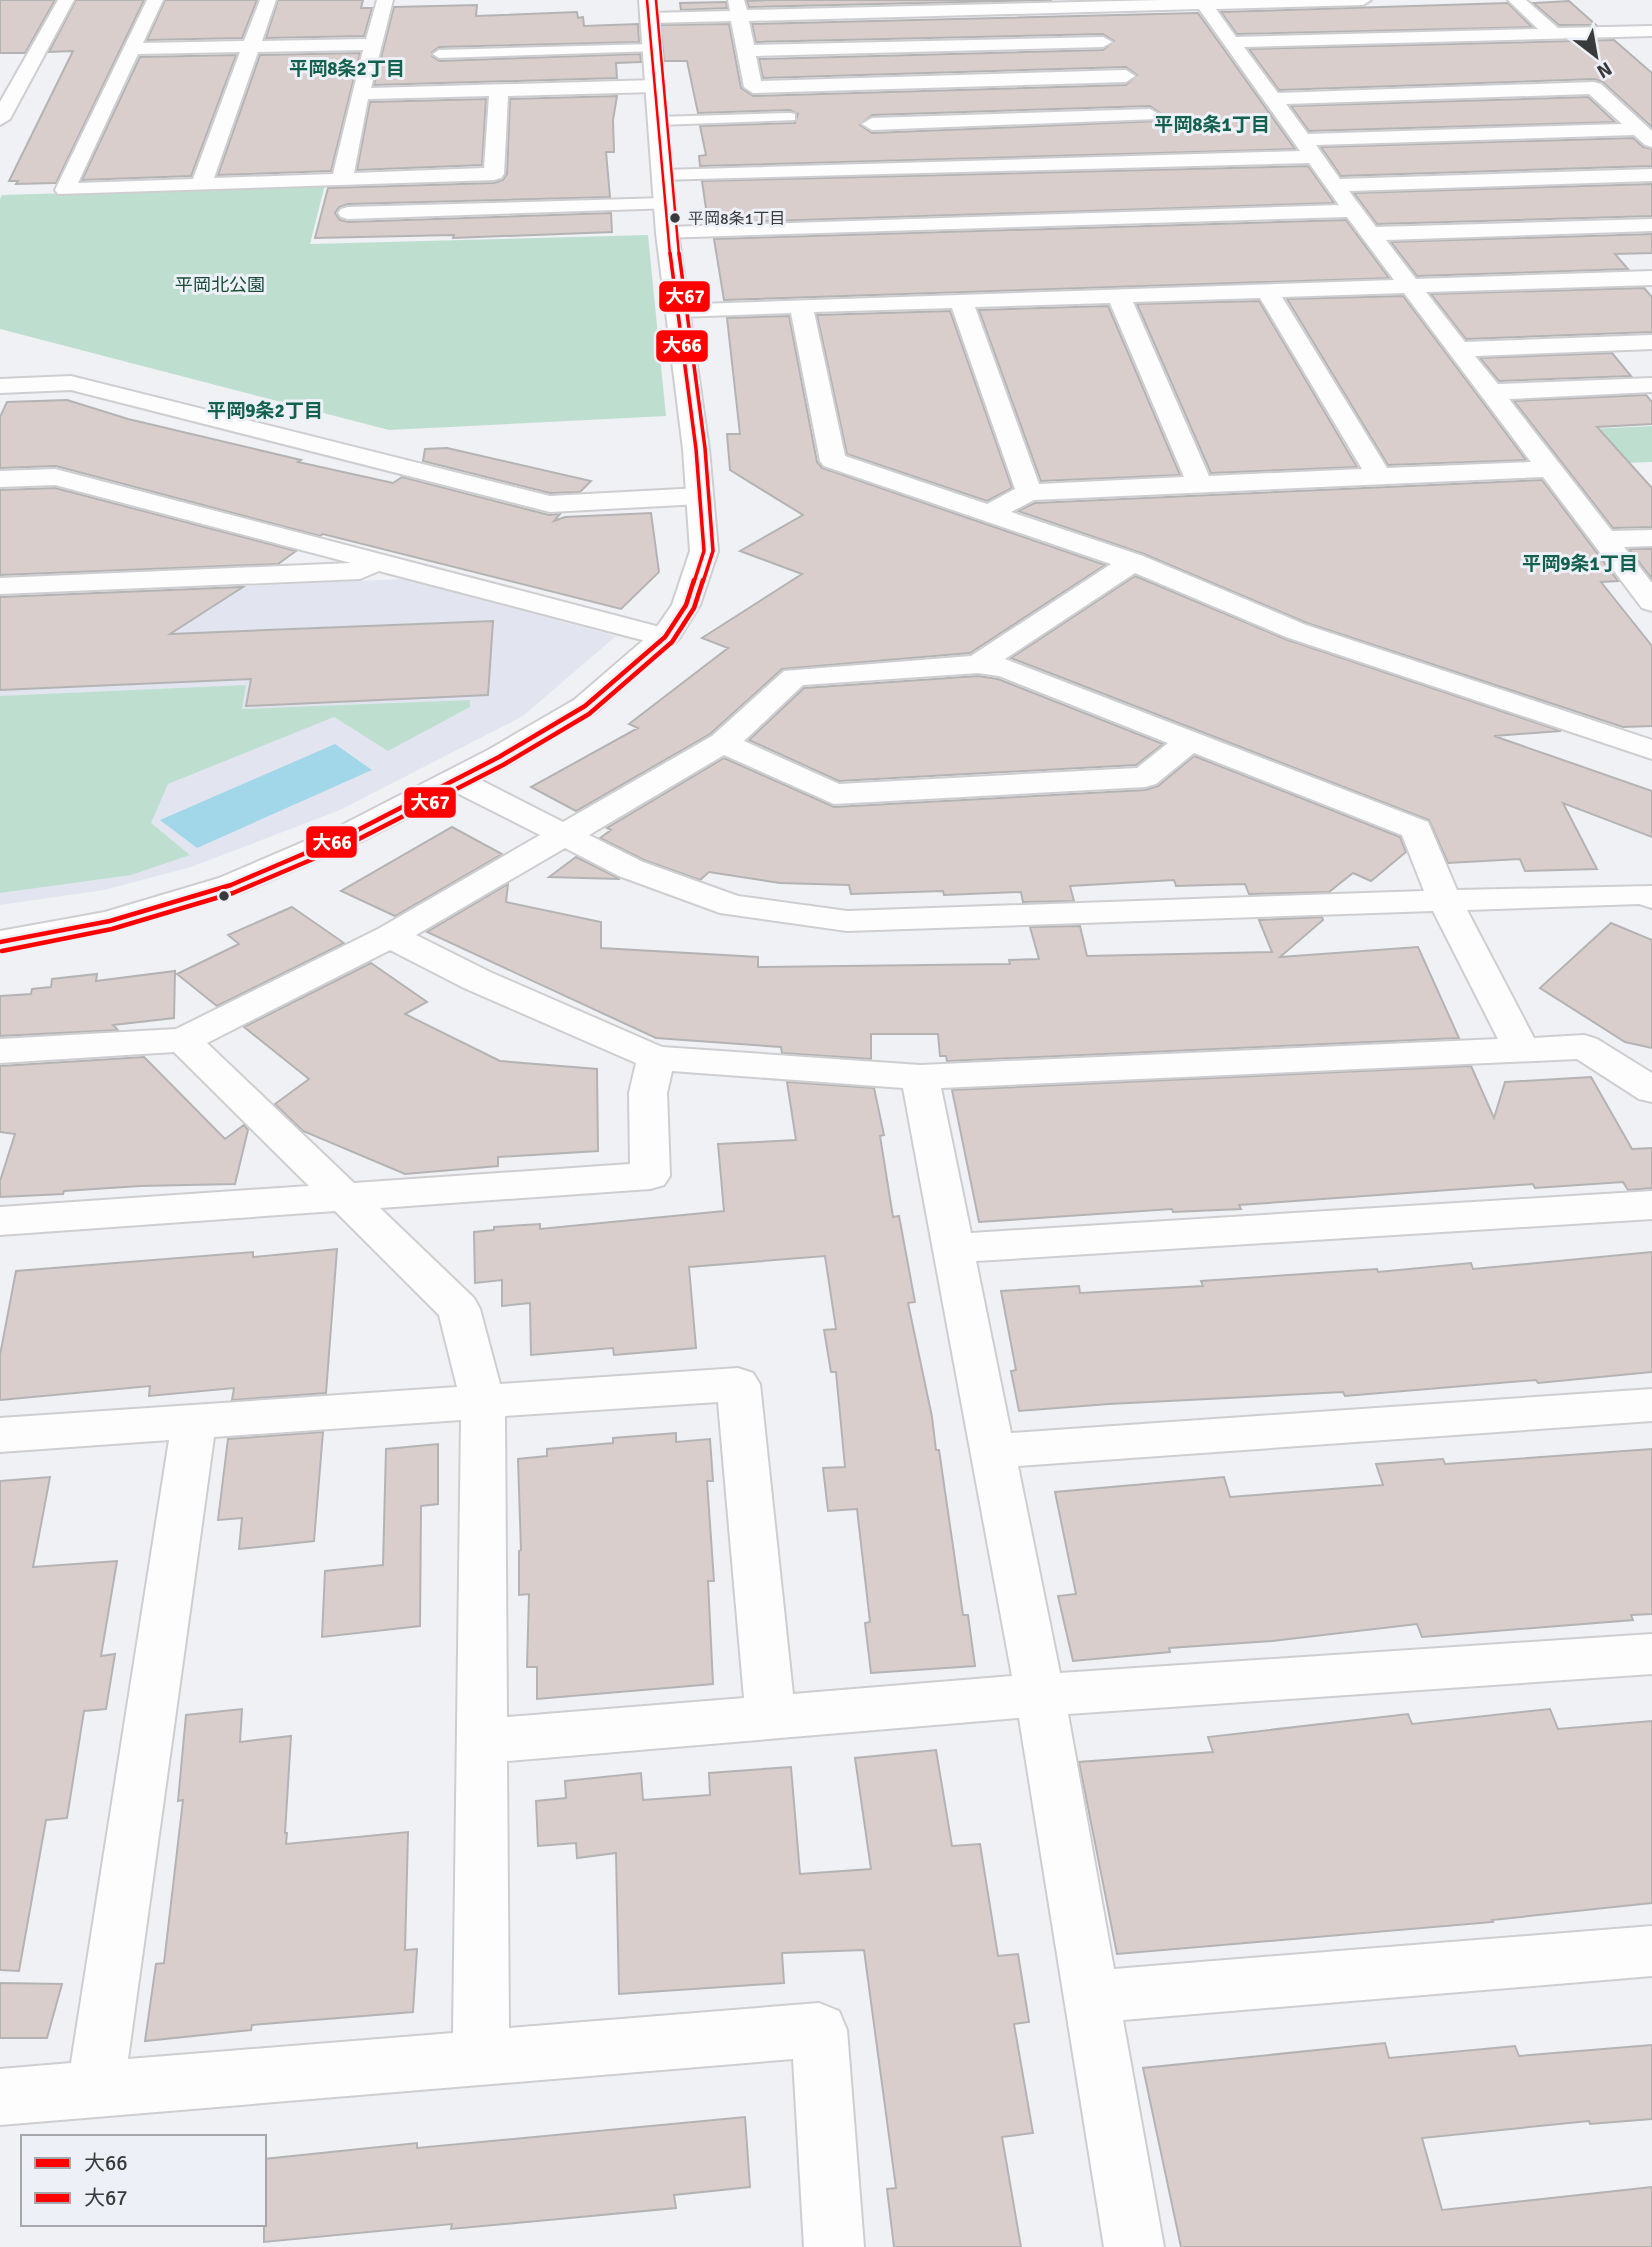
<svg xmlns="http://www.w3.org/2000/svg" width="1652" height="2247" viewBox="0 0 1652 2247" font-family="Signika,'Noto Sans JP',sans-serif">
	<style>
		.built { fill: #e2e5ef }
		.green { fill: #bedfd0 }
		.water { fill: #a2d7e9 }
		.building { fill: #dacecc; stroke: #b4b3b4; stroke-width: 2; fill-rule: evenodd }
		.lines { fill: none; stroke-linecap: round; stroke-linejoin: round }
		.lane-casing { stroke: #ceced1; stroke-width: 4 }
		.street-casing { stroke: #ceced1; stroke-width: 4 }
		.secondary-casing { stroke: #ceced1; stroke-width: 4 }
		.lane { fill: #fdfdfe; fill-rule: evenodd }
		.street { fill: #fdfdfe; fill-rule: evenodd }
		.secondary { fill: #fdfdfe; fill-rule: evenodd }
		.bus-1-far2-casing { stroke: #eef0f7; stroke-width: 5 }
		.bus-1-far1-casing { stroke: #eef0f7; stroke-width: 7 }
		.bus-1-casing { stroke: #eef0f7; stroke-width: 9 }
		.bus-2-far2-casing { stroke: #eef0f7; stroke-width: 5 }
		.bus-2-far1-casing { stroke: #eef0f7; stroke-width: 7 }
		.bus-2-casing { stroke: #eef0f7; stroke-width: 9 }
		.bus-1-far2 { stroke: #f00; stroke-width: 2.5 }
		.bus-1-far1 { stroke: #f00; stroke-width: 3.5 }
		.bus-1 { stroke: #f00; stroke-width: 4.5 }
		.bus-2-far2 { stroke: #f00; stroke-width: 2.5 }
		.bus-2-far1 { stroke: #f00; stroke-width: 3.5 }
		.bus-2 { stroke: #f00; stroke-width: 4.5 }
		.bus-dot { fill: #393a3c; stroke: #eef0f7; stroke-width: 2.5 }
		.labels { text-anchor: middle; stroke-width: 6; stroke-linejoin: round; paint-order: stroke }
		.far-bus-label { font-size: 16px; fill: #393a3c; stroke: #eef0f7; text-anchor: start }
		.far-park-label { font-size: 18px; fill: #184c36; stroke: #eef0f7 }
		.far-neighbourhood-label { font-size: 19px; font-weight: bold; fill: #13624e; stroke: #eef0f7 }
		.line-badge { stroke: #eef0f7; stroke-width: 2.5 }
		.badge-label { font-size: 19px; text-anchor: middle; font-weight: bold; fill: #fff }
	</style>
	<rect width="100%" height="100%" fill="#f0f1f5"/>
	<path class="built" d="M403,579l213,57 -93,80 -183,94 -149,57 -87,23 -104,15v-308z"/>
	<path class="green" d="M325,185l-15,59 338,-9 18,181 -277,14 -389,-101v-130l2,-4z
		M1652,426v36l-80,3 -24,-34z
		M246,685l-4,24 228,-9v7l-82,44 -54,-34 -166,67 -17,39 39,32 -59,20 -131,18v-197z"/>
	<path class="water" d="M335,744l37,26 -175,78 -37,-28z"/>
	<path class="building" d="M0,0h55l-30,53h-25z
		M76,0h68l-88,183 -40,1 2,-3h-9l64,-130 -24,1z
		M165,0h92l-15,38 -95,2z
		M278,0h85l-2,8h11l-8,28 -98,2z
		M770,0h282l-303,7 -2,-6z
		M1569,1l27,24h-37l-26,-22z
		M726,2l1,6 -46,2 -1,-7z
		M1508,3l24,24 -295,7 -16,-22z
		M477,5l-1,11 101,-4 1,6 5,-1 1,9 54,-2 1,18 -200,5 -7,5v4l7,5 201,-7 1,8 -25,1 1,15 -243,7 20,-78z
		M1198,13l97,136 -595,17 -1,-10 7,-1 -6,-29 95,-3 3,-9 -8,-4 -92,3 -11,-52h-23l-4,-36 69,-1 12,64 12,8 373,-11 11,-10 -11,-8 -363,11 -4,-19 344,-9 11,-9 -11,-7 -347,8 -4,-18zM1150,106l13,9 -4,6 -287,12 -12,-8 12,-10z
		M1614,40l38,33v54l-49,-45 -8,-3 -316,11 -30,-41z
		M360,53l-29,118 -113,4 42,-120z
		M236,55l-45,121 -109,4 58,-123z
		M617,96l-4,24 1,32h-8l4,45 -262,7 -9,3 -4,6 5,7 8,2 263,-9 1,19 -159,6 1,-3 -139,3 13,-50 166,-5 9,-3 4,-6 3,-75z
		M1588,97l27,25 -306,9 -18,-25z
		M486,99l-4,66 -125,5 13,-68z
		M1633,138l10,9 9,2v17l-311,10 -20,-29z
		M1308,166l26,37 -626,20 -6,-42z
		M1652,184v32l-275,8 -23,-31z
		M1346,220l43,58 -665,22 -10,-61z
		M1652,234v19l-37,1 13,15 -211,7 -26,-34z
		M1644,288l8,9v35l-186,7 -35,-45z
		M1403,296l123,164 -138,5 -101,-166z
		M1259,301l98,166 -146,6 -74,-169z
		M1108,306l72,169 -139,6 -62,-171z
		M950,311l62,177 -25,13 -140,-47 -30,-139z
		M789,316l28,146 5,6 283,97 -135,88 -188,16 -72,65 -134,77 -45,-24 107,-59 -9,-4 99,-76 -26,-10 100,-64 -62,-23 63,-36 -73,-45 -3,-36h13l-13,-116z
		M1612,353l19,23 -132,5 -19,-23z
		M1646,395l6,7v22l-55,3 55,61v39l-39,1 -99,-127z
		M67,400l61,19 173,41 -3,2 95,21 9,-6 147,38 11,-1 -6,7 11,-4 86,-4 8,59 -38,37 -298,-75 -3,2 -264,-70 -56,2v-51l7,-15z
		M447,448l144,33 -11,11 -30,1 -127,-32 2,-12z
		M1542,480l76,101 -17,1 51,64v80l-29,1 -316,-104 -163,-69 -126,-43 17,-8z
		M55,488l241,63 -18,13 -278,11v-85z
		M1629,549h23v30z
		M1135,576l150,63 276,92 -67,5 158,55v46l-89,-34 34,66 -72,2 -5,-12 -72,4 -19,-43 -418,-162z
		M243,587l-73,47 323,-13 -5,74 -242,11 5,-27 -251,11v-93z
		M978,676l20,3 165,65 -27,21 -297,16 -90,-41 55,-52z
		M1194,756l206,81 6,15 -35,29 -18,-8 -24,19 -80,2 -4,-10 -69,2 -2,-6 -104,6 4,15 -51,1 -2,-10 -77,3 -1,-4 -92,3 -2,-9 -69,-2 -71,-11 -9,8 -56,-20 -44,-22 11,-8 -4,-2 117,-70 110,49 311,-17 13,-4z
		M452,827l50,27 -107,62 -54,-25z
		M576,857l44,22 -71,-2z
		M508,884l-2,18 95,20v26l157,9v10l252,-3 -1,-4 30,-1 -9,-32 50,-1 7,30 185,-4 -13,-32 63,-3 1,3 -43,37 138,-10 41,91 -512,23 -1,-5h-6l-2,-22h-67v25l-89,-6 -1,-6 -125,-9 -229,-106z
		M292,907l52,36 -127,63 -40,-32 62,-30 -11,-9z
		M1611,923l41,17v108l-27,-6 -85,-54z
		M371,963l56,39 -22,12 95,47 97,8 1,82 -100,6v9l-93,8 -102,-43 -28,-27 34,-25 -65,-52z
		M175,971l-1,47 -61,7 5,5 -118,6v-40l31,-2 1,-5 19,-2 1,-8 45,-5 -1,7z
		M144,1057l81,82 19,-14 4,5 -13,54 -95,2 -76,5 -1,3 -63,3v-16l15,-47 -15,-2v-66z
		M1471,1066l23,52 11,-36 86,-5 41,72 20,-1v40l-24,2 -5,-8 -88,6 -2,-4 -294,21 2,4 -68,3 -1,-3 -193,13 -27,-132z
		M787,1082l87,6 10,47 -4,1 13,81 6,-1 16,86 -7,1 24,114 4,33h3l24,165h5l7,51 -104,7 -6,-50 5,-1 -13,-113 -29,2 -5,-43 22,-1 -9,-95h-5l-7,-42 12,-1 -11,-73 -136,11 7,81 -82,7 -1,-7 -82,7 -1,-52 -28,3v-26l-27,3 -1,-51 20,-2v-3l46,-3v5l184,-18 -6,-67 78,-4z
		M337,1249l-11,144 -94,7 2,-12 -85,8 1,-10 -150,14v-45l16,-84 237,-19v5z
		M1652,1252v120l-114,11 -2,-3 -191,16 -2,-4 -234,12 -90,7 -8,-40 5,-1 -15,-79 78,-5 1,7 123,-7 -2,-5 176,-12 1,3 93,-9 2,6z
		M323,1432l-9,109 -75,8 3,-31 -24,2 10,-81z
		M676,1433v9l34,-3 3,42h-6l7,100h-6l5,103 -176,15v-32h-10l2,-73 -10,1v-44l2,-1 -3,-91 29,-3v-7l66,-6v-5z
		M438,1444v60l-17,2 -1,120 -98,11 3,-66 58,-6 3,-116z
		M1652,1449v165l-21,1 2,5 -211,17 -5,-13 -145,17 -103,7 1,4 -97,9 -15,-65 18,-2 -21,-102 169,-15 6,20 153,-12 -7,-21 67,-5 2,5z
		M50,1477l-17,90 84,-6 -16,95 14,-2 -9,55 -22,2 -17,107 -21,2 -27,151 -19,-1v-489z
		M242,1709l-2,33 51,-6 -6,97h2l-1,11 122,-12 -3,118 12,-1 -4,63 -161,13 -1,5 -106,11 11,-77 8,-1 19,-163 -5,1 8,-86z
		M1550,1709l8,20 94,-8v182l-160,17 1,2 -376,32 -38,-192 134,-10 -5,-15 200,-23 4,10z
		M936,1750l16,96 28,-2 18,112 20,-2 11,68 -15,2 19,109 -31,4 19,110h-127l-7,-58 9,-1 -32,-238 -82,3 2,30 -165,11 -3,-141 -39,5 -1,-15 -38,3 -2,-45 30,-3 -1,-17 76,-8 2,27 67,-5 -1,-22 82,-6 9,107 71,-5 -16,-111z
		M0,1983l62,1 -15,54h-47z
		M1385,2043l4,15 126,-12 4,10 133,-11v74l-62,5 -1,-3 -167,17 20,72 210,-23v60h-471l-38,-179z
		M745,2117l5,70 -76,8 2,13 -225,21 1,-5 -188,18v-83l153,-16v5z"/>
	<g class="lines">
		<defs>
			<path id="lane" d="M652,44l6,4 -2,3 -217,7 -6,-4 6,-4z
				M790,113l5,1v6l-137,5 -7,-4 7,-4z"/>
			<path id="street" d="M147,0h16l-20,43 101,-2 16,-41h16l-14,41 104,-2 11,-39h16l-22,88 284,-8 9,6 -9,6 -147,4 -4,78 -3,4 -7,2 -436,14 -3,-4zM363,50l-30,124 -119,4 44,-126zM240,52l-47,127 -115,4 60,-129zM489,96l-5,72 -130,5 14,-74z
				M728,0h16l3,10 414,-10h210l-8,5 -147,4 20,28 302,-8 -30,-29h18l32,28 94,-2v10l-408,11 34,46 316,-11 7,2 51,47v16l-7,-2 -11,-10 -318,10 24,34 312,-10v12l-303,10 27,36 276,-8v12l-266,9 30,39 236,-8v14l-226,7 39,50 187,-7v14l-177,7 23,28 154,-6v14l-143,7 103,132 40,-1v16l-28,1 28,36v28l-10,-3 -99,-131 -509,23 -23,12 132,44 163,69 346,115v19l-366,-122 -151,-64 -130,86 423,163 29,68 195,-4v22l-13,-4 -172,6 67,128 50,-3 13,4 55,34v29l-13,-3 -62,-40 -636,29 30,145 681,-42v28l-676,42 35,172 641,-44v32l-634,45 42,207 592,-39v40l-584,40 46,255 538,-43v50l-529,44 41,227h-60l-85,-529 -512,43 2,267 310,-25 20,8 8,19 17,217h-60l-11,-188 -793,66v-56l71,-6 98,-623 -169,12v-34l457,-31 -18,-72 -104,-104 -335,24v-28l309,-21 -135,-134 -174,11v-24l176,-10 202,-100 162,-94 -95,-48 -5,-7 5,-7 11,-3 11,3 96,49 149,-86 72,-65 187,-15 140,-92 -287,-98 -4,-5 -29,-148 -113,4 -8,-2 -3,-5 3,-5 724,-25 -47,-63 -688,21 -3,-5 3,-5 8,-1 672,-22 -30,-42 -652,17 -3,-4 3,-4 7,-2 636,-19 -101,-142 -450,12 5,24 349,-8 9,5 -9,5 -347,9 5,25 365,-11 9,6 -9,6 -373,11 -9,-6 -13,-66 -82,2 -9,-5 9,-5 81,-2zM1589,94l33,30 -314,10 -22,-30zM1404,293l127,169 -144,6 -105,-171zM1260,298l102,171 -153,7 -76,-174zM1110,303l74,174 -145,7 -64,-177zM952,308l63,181 -28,15 -142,-48 -31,-144zM978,673l21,3 169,67 -31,25 -298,16 -95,-43 59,-56zM1194,753l208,82 22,56 -577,20 -109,-15 -95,-34 -54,-27 135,-80 110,49 311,-17 11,-3zM565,848l54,28 101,37 127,18 586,-20 65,128 -578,26 -258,-18 -172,-75 -74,-37zM390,950l74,38 172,75 -7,30 1,71 -276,19 -147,-140zM672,1071l231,17 109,588 -219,18 -33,-310 -7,-11 -15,-5 -238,16 -20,-75 -6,-11 -94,-90 270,-19 14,-4 6,-9 -3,-83zM718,1402l26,296 -237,19 -2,-301zM461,1420l-8,613 -325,26 86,-622z
				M1150,109l10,6 -3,4 -285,11 -10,-6 10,-6z
				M665,198l7,2 3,4 -3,4 -324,11 -7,-2 -3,-4 3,-4 7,-2z
				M71,376l479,120 150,-8 9,2 4,6 -4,6 -9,2 -150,8 -479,-122 -71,3v-14z
				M55,469l620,162 5,6 -5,6 -10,3 -286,-75 -19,8 -360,15v-16l351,-15 -296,-78 -55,2v-16z"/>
			<path id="secondary" d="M58,0h16l-64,119 -10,6v-23z
				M639,0h16l23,233 31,216 9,102 -18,54 -20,32 -84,75 -86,52 -148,77 -119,51 -133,39 -110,22v-22l105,-19 114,-34 119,-51 150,-77 86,-50 80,-69 18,-26 18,-54 -7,-102 -27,-216z"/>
		</defs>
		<use href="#lane" class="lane-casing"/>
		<use href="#street" class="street-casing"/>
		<use href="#secondary" class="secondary-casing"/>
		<use href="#lane" class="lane"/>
		<use href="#street" class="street"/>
		<use href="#secondary" class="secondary"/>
		<defs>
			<path id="bus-1-far2" d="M647,0l23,255"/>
			<path id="bus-1-far1" d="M670,253l26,196 8,102 -10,31"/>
			<path id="bus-1" d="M0,942l110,-21 121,-36 119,-51 149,-77 86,-51 80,-69 21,-32 8,-25"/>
			<path id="bus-2-far2" d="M656,0l23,255"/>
			<path id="bus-2-far1" d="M679,253l26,195 8,103 -10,31"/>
			<path id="bus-2" d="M2,951l110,-22 121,-36 120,-51 150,-77 86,-51 83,-72 22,-34 9,-28"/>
		</defs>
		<use href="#bus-1-far2" class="bus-1-far2-casing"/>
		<use href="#bus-1-far1" class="bus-1-far1-casing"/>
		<use href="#bus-1" class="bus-1-casing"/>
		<use href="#bus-2-far2" class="bus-2-far2-casing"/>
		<use href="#bus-2-far1" class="bus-2-far1-casing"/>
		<use href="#bus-2" class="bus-2-casing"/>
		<use href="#bus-1-far2" class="bus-1-far2"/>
		<use href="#bus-1-far1" class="bus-1-far1"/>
		<use href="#bus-1" class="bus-1"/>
		<use href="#bus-2-far2" class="bus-2-far2"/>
		<use href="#bus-2-far1" class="bus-2-far1"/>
		<use href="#bus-2" class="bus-2"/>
	</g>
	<g class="bus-dot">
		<circle cx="675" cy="218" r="6"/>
		<circle cx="224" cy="896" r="6"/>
	</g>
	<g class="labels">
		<g class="far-bus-label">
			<text x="688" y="224">平岡8条1丁目</text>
		</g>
		<g class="far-park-label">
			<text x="220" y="291">平岡北公園</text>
		</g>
		<g class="far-neighbourhood-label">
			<text x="347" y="75">平岡8条2丁目</text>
			<text x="1212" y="131">平岡8条1丁目</text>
			<text x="265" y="417">平岡9条2丁目</text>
			<text x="1580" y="570">平岡9条1丁目</text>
		</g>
	</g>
	<g class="line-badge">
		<rect x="658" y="280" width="53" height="33" rx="7" fill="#f00"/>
		<rect x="655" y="329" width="54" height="34" rx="7" fill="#f00"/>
		<rect x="403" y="786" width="54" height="33" rx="7" fill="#f00"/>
		<rect x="305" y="825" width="53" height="34" rx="7" fill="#f00"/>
	</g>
	<g class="badge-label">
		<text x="685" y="303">大67</text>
		<text x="682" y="352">大66</text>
		<text x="430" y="809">大67</text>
		<text x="332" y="849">大66</text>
	</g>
	<rect x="21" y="2135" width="245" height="91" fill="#eef0f7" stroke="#a6a7ac" stroke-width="2"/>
	<rect x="35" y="2158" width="35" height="10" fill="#ff0000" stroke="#a6a7ac" stroke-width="2"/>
	<text x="84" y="2170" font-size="21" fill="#393a3c">大66</text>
	<rect x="35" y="2193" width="35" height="10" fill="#ff0000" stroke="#a6a7ac" stroke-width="2"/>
	<text x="84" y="2205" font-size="21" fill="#393a3c">大67</text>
	<g transform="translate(1596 56) rotate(149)" stroke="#eef0f7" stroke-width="5" paint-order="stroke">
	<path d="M0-5L12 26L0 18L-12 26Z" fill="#393a3c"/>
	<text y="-10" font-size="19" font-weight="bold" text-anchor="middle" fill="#393a3c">N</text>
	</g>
</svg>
